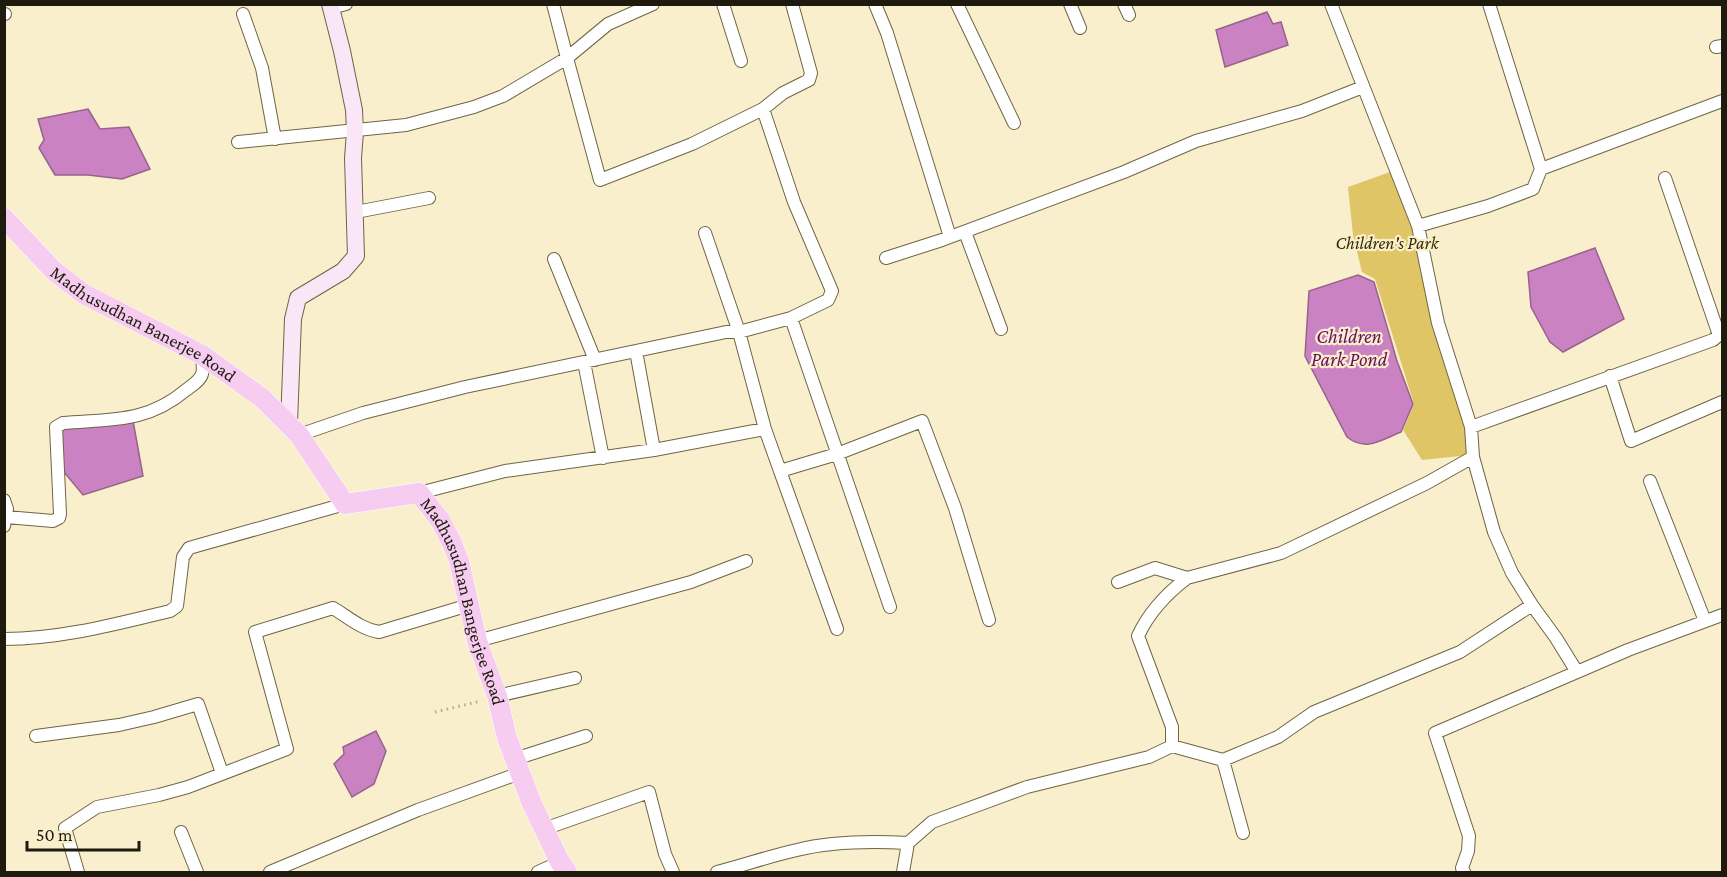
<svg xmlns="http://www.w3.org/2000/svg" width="1727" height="877" viewBox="0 0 1727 877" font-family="'Crimson Pro',serif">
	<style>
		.green { fill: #e0c567 }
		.water { fill: #ca82c2; stroke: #96638c; stroke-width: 1.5 }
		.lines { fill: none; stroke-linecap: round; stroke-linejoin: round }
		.street-casing { stroke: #6e6546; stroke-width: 14 }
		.secondary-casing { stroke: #6e6546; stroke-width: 18 }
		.primary-casing { stroke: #fff; stroke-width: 21 }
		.path { stroke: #b1a98e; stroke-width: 3; stroke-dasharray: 1.5 4.5; stroke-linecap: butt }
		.street { stroke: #fff; stroke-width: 12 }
		.secondary { stroke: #fbe6f8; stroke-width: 16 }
		.primary { stroke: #f7ccf1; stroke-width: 20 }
		.labels { text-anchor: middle; stroke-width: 4.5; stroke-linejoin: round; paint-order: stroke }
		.park-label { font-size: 18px; font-style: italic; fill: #372c00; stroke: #f9efcc }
		.street-label { font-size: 18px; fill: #1e1a0e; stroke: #f9efcc }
		.water-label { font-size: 20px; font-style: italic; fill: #680f62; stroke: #f9efcc }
	</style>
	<rect width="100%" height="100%" fill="#f9efcc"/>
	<path class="green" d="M1390,172l7,5 20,51 52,203 1,24 -48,5 -19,-30 11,-26 -39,-125 -13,-7 -9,-37 -5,-48z"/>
	<path class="water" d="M1267,12l6,12 8,-2 7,23 -63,22 -9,-37z
		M88,109l12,20 29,-2 21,42 -28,10 -34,-4h-33l-16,-27 5,-8 -6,-21z
		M1595,248l29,71 -61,33 -13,-10 -19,-35 -3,-35z
		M1358,275l16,7 23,79 16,43 -12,28c-20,8 -35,20 -54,5l-42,-81 4,-65z
		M132,415l11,61 -60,19 -24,-29v-40z
		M376,731l10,20 -12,33 -22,13 -18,-33 10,-10 -1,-7z"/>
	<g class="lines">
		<defs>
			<path id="street" d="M653,4l-45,20 -41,34 33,122 92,-36 71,-35 20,-16 26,-13 2,-7 -19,-69
				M723,4l18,57
				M875,4l12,29 63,204
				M957,4l57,119
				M1070,4l10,24
				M1124,4l5,11
				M1331,4l87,222 20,97 33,104 2,30 21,75 18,41 20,32 24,33 21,34 51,-22 94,-35
				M1489,4l52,165
				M331,8l15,-4
				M4,14h1
				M243,14l19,54 13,71
				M1716,47l6,-1
				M763,109l31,93 38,89 -4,9 -37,18
				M238,142l168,-17 68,-18 29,-11 64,-38 -14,-54
				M356,212l73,-14
				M1418,226l70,-20 45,-17 8,-20 181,-68
				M965,232l36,97
				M705,233l34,99 26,97 15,42 57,-17 85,-33 33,87 34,112
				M886,258l56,-18 182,-68 72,-31 106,-30 61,-24
				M554,259l41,101
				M636,351l18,99
				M584,362l19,96
				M1610,376l21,65 91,-39
				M1471,427l242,-87 6,-5 -54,-157
				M299,435l64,-22 102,-26 261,-55h13l52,-14 99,289
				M780,471l57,158
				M1650,481l55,140
				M419,493l86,-22 149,-21 111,-21
				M4,500l3,9 -3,17
				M6,517l47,4 6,-3 1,-4 -4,-87 7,-4c48,-4 84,0 123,-33 5,-4 14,-9 16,-16 2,-5 0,-13 0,-19
				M1118,582l37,-14 32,10 94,-25 146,-70 46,-26
				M4,639c57,0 112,-15 166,-28l7,-5 6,-49 6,-9 156,-44
				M477,641l214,-59 55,-21
				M497,696l78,-18
				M36,736l83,-11 35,-8 44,-13 24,69
				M1172,746l51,14 20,73
				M515,759l71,-23
				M1223,760l55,-23 36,-25 146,-60 72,-47
				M544,829l105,-37 16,62 8,18
				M181,832l16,40
				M78,872l-13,-44 32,-21 62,-12 29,-8 99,-38 -32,-117 78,-24c15,9 28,21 46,24l90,-27
				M270,872l148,-62 102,-37
				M538,872l22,-10
				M717,872c27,-7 53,-16 80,-22 36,-9 75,-9 111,-7
				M903,872l5,-29 24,-21 95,-35 122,-30 23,-11v-19l-34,-91c11,-24 28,-42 49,-58
				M1464,872l-2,-4 6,-17 1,-15 -34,-103 142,-61"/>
			<path id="secondary" d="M289,423l4,-104 5,-21 45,-27 13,-15 -3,-98 2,-26 -1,-22 -12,-59 -12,-47"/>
			<g id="primary">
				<path id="s1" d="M4,218l50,53 30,23 118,61 60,43 37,37 46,69 74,-11 21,27 12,23 7,18 18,80 20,55 10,42 25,66 28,58 7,10"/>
			</g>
		</defs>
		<use href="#street" class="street-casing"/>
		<use href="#secondary" class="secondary-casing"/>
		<use href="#primary" class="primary-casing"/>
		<path class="path" d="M435,712l46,-11"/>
		<use href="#street" class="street"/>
		<use href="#secondary" class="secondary"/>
		<use href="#primary" class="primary"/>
	</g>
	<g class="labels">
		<g class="park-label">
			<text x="1387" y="249">Children's Park</text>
		</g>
		<g class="street-label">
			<text dy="6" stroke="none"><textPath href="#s1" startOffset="177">Madhusudhan Banerjee Road</textPath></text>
			<text dy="6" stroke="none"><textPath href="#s1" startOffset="646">Madhusudhan Bangerjee Road</textPath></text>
		</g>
		<g class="water-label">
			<text x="1349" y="343">Children<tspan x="1349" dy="23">Park Pond</tspan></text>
		</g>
	</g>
	<rect width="1727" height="877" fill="none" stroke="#1e1a0e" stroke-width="12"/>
	<path d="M27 841v9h112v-9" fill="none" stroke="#1e1a0e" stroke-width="3"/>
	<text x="36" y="841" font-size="18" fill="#1e1a0e" stroke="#f9efcc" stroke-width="4.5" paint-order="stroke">50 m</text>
</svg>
